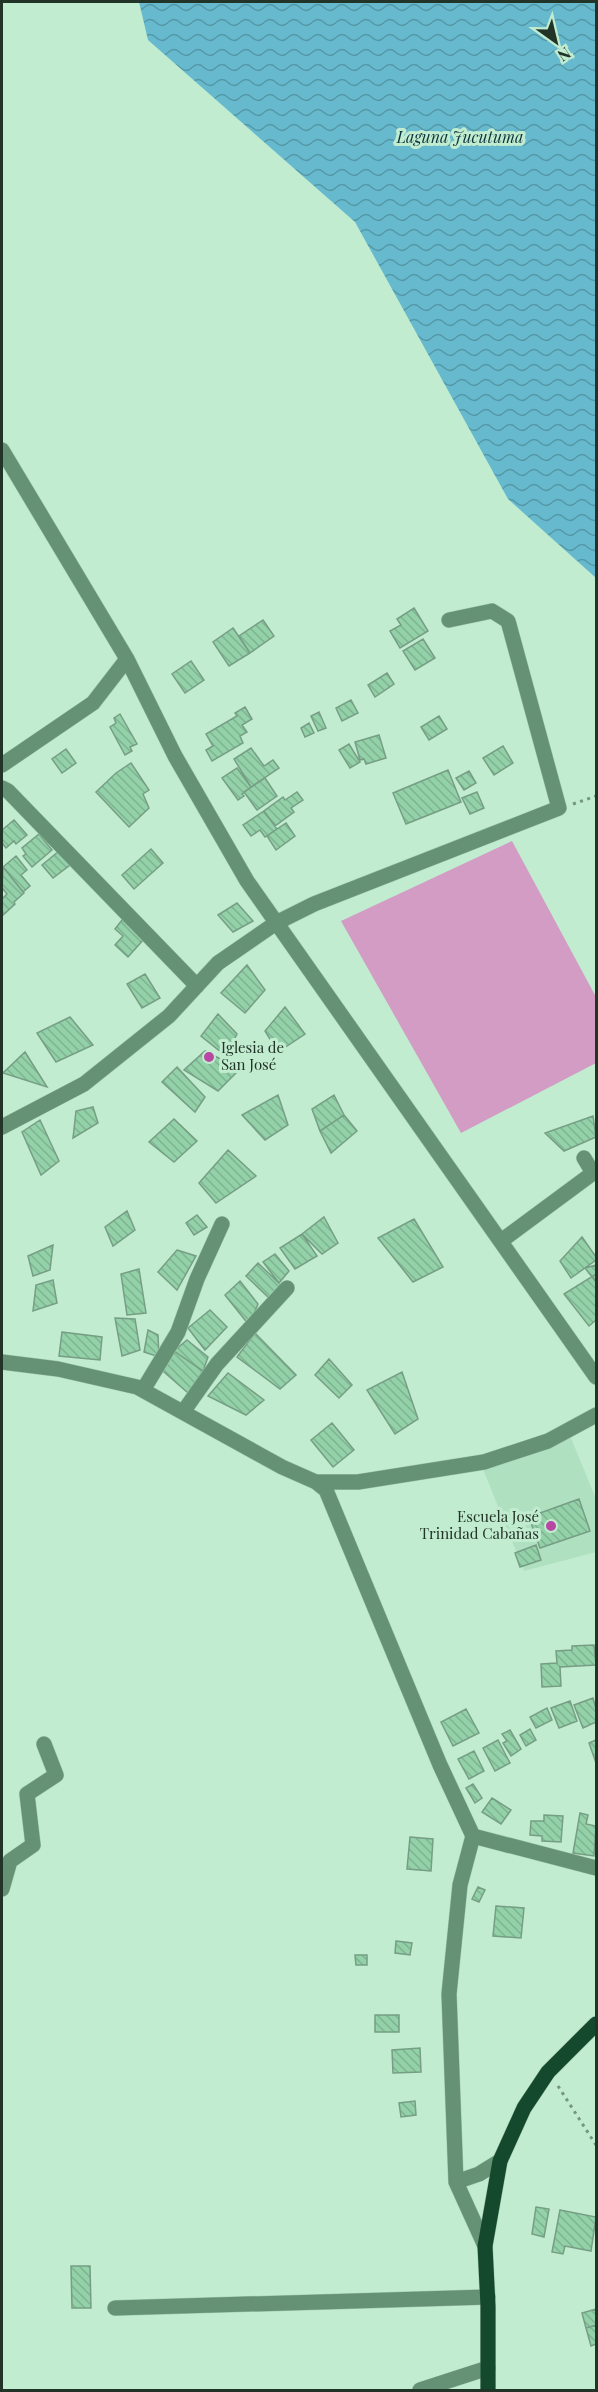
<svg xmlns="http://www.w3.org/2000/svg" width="598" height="2392" viewBox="0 0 598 2392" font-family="'Playfair Display',serif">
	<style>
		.built { fill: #afe0c0 }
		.garden { fill: #d29cc5 }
		.water { fill: url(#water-waves) }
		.building { fill: url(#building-back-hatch); stroke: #769e84; stroke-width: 1.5 }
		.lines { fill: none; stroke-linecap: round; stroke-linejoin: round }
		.minor-casing { stroke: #a1c7ae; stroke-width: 16 }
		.major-casing { stroke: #a1c7ae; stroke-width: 16 }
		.path { stroke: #769581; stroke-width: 3; stroke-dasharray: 3 4.5; stroke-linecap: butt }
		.minor { stroke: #659275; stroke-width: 15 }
		.major { stroke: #15492d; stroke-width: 15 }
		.poi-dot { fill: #b948a4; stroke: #c1eccf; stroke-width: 2 }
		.labels { text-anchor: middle; stroke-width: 6; stroke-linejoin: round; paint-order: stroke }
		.poi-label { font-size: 15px; fill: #223328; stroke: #c1eccf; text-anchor: start }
		.water-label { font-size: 16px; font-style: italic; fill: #09323b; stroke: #c1eccf }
	</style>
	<defs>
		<pattern id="water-waves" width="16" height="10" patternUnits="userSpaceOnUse" patternTransform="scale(1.5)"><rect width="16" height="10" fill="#67bace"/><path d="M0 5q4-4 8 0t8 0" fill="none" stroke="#5498a7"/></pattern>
		<pattern id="building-back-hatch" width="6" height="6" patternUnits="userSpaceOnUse" patternTransform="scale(1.5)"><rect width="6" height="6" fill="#93d1a9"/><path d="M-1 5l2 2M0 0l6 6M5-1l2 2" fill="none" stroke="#7eb491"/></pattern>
	</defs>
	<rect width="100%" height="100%" fill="#c1eccf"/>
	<path class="built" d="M571,1438l25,61v53l-72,19 -41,-102z"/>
	<path class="garden" d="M512,841l84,156v66l-135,70 -120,-212z"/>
	<path class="water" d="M139,2h457v576l-88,-79 -153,-277 -207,-182z"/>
	<path class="building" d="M414,608l14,23 -28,17 -10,-17 11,-6 -4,-6z
		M263,620l11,16 -24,17 -11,-17z
		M233,628l17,25 -21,13 -16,-24z
		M423,639l12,19 -20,12 -12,-19z
		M191,661l13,19 -19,13 -13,-19z
		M387,673l7,11 -19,13 -7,-12z
		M351,700l7,13 -16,8 -6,-13z
		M245,707l7,12 -10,6 5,7 -7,4 3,7 -31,18 -6,-11 7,-4 -7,-12 31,-18 -2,-3z
		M319,712l7,16 -8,3 -7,-15z
		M120,714l17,30 -7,3 2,4 -7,4 -15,-28 6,-4 -2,-5z
		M439,716l8,13 -18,11 -8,-13z
		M309,723l5,10 -9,4 -4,-9z
		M379,735l7,23 -20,6 -2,-5 -4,1 -5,-18z
		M349,744l11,18 -10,6 -11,-18z
		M503,746l10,17 -19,12 -11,-17z
		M251,748l13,18 9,-6 6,8 -28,19 -17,-28z
		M66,749l10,14 -14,10 -10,-14z
		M131,763l18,27 -6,4 6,14 -20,19 -33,-35 20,-19z
		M237,768l14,19 -9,7 2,2 -6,4 -16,-22z
		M448,770l13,32 -55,22 -13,-31z
		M469,771l7,12 -12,7 -8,-12z
		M265,778l12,18 -20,14 -13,-18z
		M297,792l6,8 -12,8 3,4 -19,14 -11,-15 19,-14 2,3z
		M477,792l7,16 -14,6 -8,-16z
		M264,811l13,18 -12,8 -5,-7 -9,6 -8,-11z
		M14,820l13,15 -11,9 -2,-3 -8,7 -4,-5v-13z
		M286,823l9,13 -19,14 -9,-14z
		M39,834l13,16 -20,17 -9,-11 3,-2 -4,-6z
		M151,849l12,14 -29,26 -12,-14z
		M59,851l11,14 -17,13 -11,-13z
		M16,856l11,14 -6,5 9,11 -7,6 -20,-25z
		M3,867l21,26 -10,9 1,2 -13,12v-17l5,-5 -4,-5 -1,2z
		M237,903l16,18 -20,11 -15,-17z
		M122,920l22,19 -16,18 -13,-12 8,-9 -8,-7z
		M247,965l18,25 -20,23 -24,-20z
		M145,974l15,24 -18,10 -15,-24z
		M285,1007l20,27 -27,18 -13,-21z
		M218,1014l19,20 -11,22 -25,-20z
		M70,1017l23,28 -37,17 -19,-29z
		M205,1051l35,18 -22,22 -34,-21z
		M25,1052l22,35 -44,-14z
		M177,1067l28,30 -10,15 -33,-30z
		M278,1095l10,30 -23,15 -23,-25z
		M334,1095l10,20 -24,16 -8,-22z
		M93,1107l5,16 -25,15 3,-27z
		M344,1115l13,16 -26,22 -11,-22z
		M593,1116l3,21 -32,14 -19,-18z
		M174,1119l23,22 -23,21 -25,-20z
		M40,1120l19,41 -18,14 -19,-43z
		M228,1150l28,26 -40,27 -17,-20z
		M127,1211l8,19 -22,16 -8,-19z
		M197,1215l10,12 -13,8 -8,-12z
		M324,1217l14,26 -16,11 -20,-20z
		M414,1219l29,48 -30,15 -35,-44z
		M302,1234l15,22 -22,13 -15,-21z
		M582,1237l14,20v3l-25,18 -11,-17z
		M53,1245l-3,25 -17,6 -5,-20z
		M177,1250l19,6 -19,34 -19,-18z
		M275,1254l14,17 -10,12 -16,-21z
		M258,1263l24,23 -13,12 -23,-22z
		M596,1265v17l-11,-14z
		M139,1269l7,44 -19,2 -6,-41z
		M596,1274v46l-7,6 -25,-32z
		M53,1280l4,23 -24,8 3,-26z
		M240,1281l18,23 -9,21 -24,-30z
		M210,1310l17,17 -22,23 -17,-22z
		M115,1318l20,1 5,31 -18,6z
		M148,1330l10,5 1,22 -15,-5z
		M62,1332l40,5 -2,23 -41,-4z
		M255,1333l41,42 -16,14 -43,-32z
		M187,1340l21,17 -5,14 -29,-20z
		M174,1351l29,20 -15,22 -25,-22z
		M329,1359l23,26 -13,13 -24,-23z
		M402,1372l16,47 -23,15 -28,-44z
		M228,1373l36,27 -18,15 -38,-19z
		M332,1423l22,27 -21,17 -22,-27z
		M579,1499l11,32 -50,17 -11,-31z
		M536,1545l5,15 -21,7 -5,-14z
		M594,1645l2,20 -36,2 1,19 -19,1 -1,-23 16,-1 -1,-12 16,-1v-4z
		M593,1698l3,11v13l-13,6 -9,-23z
		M570,1701l7,20 -18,7 -8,-20z
		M547,1708l5,12 -16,8 -6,-11z
		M466,1709l13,24 -26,13 -12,-24z
		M530,1729l6,11 -10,6 -6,-11z
		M510,1730l11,19 -10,7 -8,-13 4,-2 -5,-7z
		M498,1740l12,23 -15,8 -12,-23z
		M596,1740v23l-7,-20z
		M474,1751l10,20 -15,8 -11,-20z
		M473,1784l9,14 -7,5 -9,-15z
		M492,1798l19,12 -10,14 -19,-12z
		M580,1813l8,2 -2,9 10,2 -2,30 -21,-3z
		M544,1815l19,1 -2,26 -19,-1v-5l-12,-1 1,-14h13z
		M410,1837l23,2 -2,32 -24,-2z
		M478,1887l7,3 -6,12 -7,-3z
		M496,1906l28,2 -3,30 -28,-2z
		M396,1941l16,2 -2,12 -15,-2z
		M355,1955h12v10h-11z
		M375,2015h24v17h-24z
		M420,2048l1,24 -28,1 -1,-23z
		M415,2101l1,14 -15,2 -2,-14z
		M536,2207l13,2 -5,28 -12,-3z
		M560,2210l36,7 -5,34 -26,-5 -2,8 -11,-2z
		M71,2266h19l1,42h-19z
		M596,2309v16l-10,3 -4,-15z
		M596,2325v19l-5,2 -5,-18z"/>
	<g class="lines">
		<defs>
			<path id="minor" d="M2,450l125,209 48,97 72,125 349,496
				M2,765l91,-62 34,-44
				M2,788l6,3 189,195
				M2,1127l82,-43 85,-68 49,-53 58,-40 38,-19 245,-96 -51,-187 -16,-10 -43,9
				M501,1241l92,-68 -9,-15
				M2,1362l56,7 79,18 145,80 34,15 10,8 114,275 33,71 -13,49 -11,109 7,188 29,64
				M143,1390l35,-58 19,-53 25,-55
				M183,1412l34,-48 70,-76
				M316,1482h42l126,-20 64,-21 48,-26
				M473,1836l123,32
				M2,1889l8,-28 23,-16 -6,-51 29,-19 -12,-31
				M456,2182l23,-8 21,-13
				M115,2308l373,-11
				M420,2390l68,-22"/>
			<path id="major" d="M488,2390v-84l-3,-60 15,-85 24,-53 24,-36 48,-48"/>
		</defs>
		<use href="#minor" class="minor-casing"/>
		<use href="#major" class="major-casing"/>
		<path class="path" d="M573,804l23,-8
			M558,2086l38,59"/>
		<use href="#minor" class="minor"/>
		<use href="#major" class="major"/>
	</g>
	<g class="poi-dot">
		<circle cx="209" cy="1057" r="6"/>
		<circle cx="551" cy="1526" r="6"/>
	</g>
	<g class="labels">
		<g class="poi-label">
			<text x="221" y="1053">Iglesia de<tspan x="221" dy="17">San José</tspan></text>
			<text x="539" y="1522" text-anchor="end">Escuela José<tspan x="539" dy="17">Trinidad Cabañas</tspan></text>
		</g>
		<g class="water-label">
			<text x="460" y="143">Laguna Jucutuma</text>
		</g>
	</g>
	<rect width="598" height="2392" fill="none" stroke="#223328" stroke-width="6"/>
	<g transform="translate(556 42) rotate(146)" stroke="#c1eccf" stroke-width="4.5" paint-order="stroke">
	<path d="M0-4.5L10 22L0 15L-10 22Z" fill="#223328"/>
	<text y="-9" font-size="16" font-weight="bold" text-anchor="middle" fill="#223328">N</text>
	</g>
</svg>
